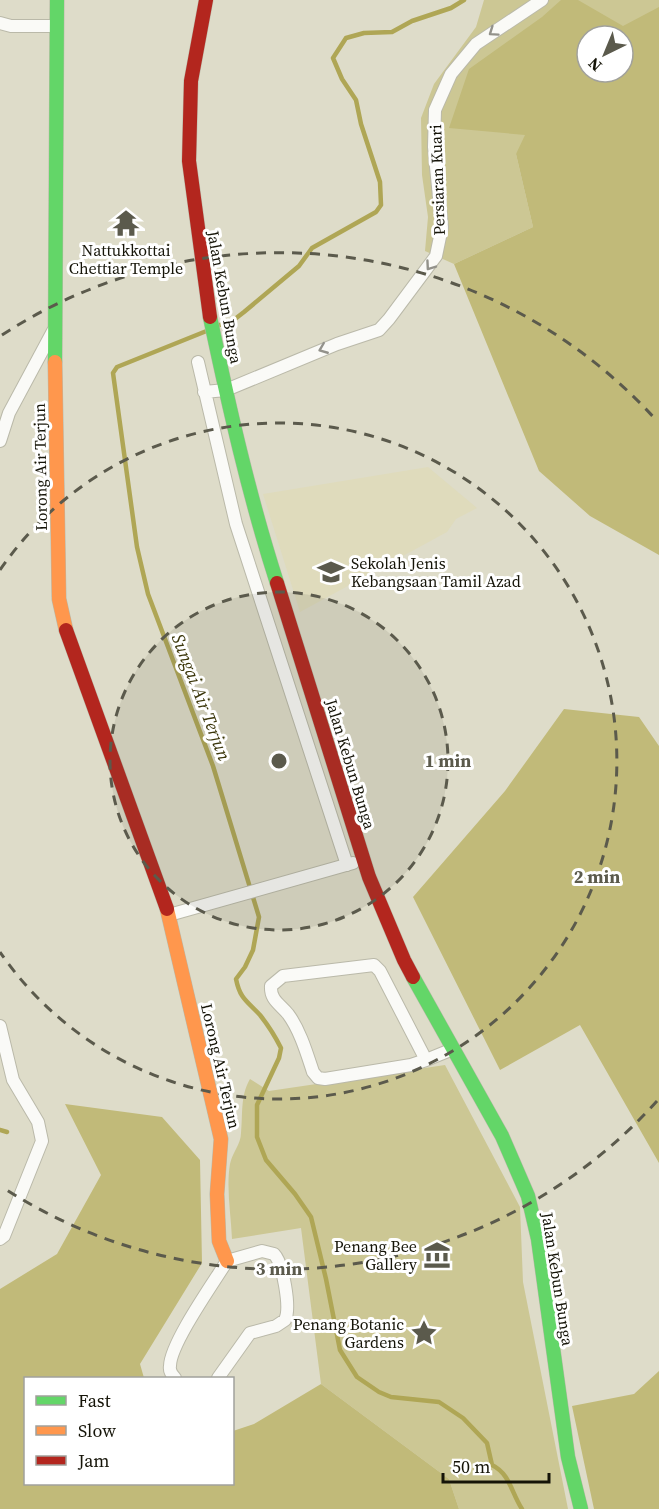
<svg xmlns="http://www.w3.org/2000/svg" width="659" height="1509" viewBox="0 0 659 1509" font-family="'Source Serif 4',serif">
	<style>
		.built { fill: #dfdbbc }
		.green { fill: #ccc794; fill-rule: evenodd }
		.forest { fill: #c1ba79; fill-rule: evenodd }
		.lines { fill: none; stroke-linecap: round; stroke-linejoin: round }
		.stream { stroke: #afa655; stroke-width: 4.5 }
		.street-casing { stroke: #bab9a9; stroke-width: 14 }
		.fast-casing { stroke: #bab9a9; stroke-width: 15 }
		.slow-casing { stroke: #bab9a9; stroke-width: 15 }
		.jam-casing { stroke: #bab9a9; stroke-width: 15 }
		.street { stroke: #fafaf7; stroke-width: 12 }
		.fast { stroke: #63d668; stroke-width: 14 }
		.slow { stroke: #ff974d; stroke-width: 14 }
		.jam { stroke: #b3261e; stroke-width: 14 }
		.oneway { stroke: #93928b }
		.ring { fill: none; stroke: #5b5a4c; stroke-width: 3; stroke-dasharray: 10 8 }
		.labels { text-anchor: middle; stroke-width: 6; stroke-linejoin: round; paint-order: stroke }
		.street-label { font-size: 16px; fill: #151408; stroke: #fff }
		.poi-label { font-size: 16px; fill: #151408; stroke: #fff; text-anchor: end }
		.water-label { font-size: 18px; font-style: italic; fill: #3b360a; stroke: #fff }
		.centre { fill: #5b5a4c; stroke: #fff; stroke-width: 3 }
		.ring-label { font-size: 18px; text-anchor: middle; font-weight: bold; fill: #5b5a4c; stroke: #fff; stroke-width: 6; stroke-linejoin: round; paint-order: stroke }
	</style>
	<rect width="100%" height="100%" fill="#dedcc9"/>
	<path class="built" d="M428,467l49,41 -21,11 -9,13 -147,80 -37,-118z"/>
	<path class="green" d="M484,0h175v66l-143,88 17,73 -79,37 -29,-13 3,-34 -6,-42 -1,-57 13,-34 42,-57zM587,36h36v36h-36z
		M445,1065l75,142 3,75 45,227h-109l-10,-30 -128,-95 -20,-156 -69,11c-1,-25 -6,-51 -2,-75 2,-11 11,-20 11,-31 2,-18 -1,-37 9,-54l19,12z"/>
	<path class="forest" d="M561,0h17l45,26 36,-19v548l-69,-39 -51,-45 -85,-207 79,-37 -17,-73 9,-19 -76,-7 20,-59 73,-52zM587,36h36v36h-36z
		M564,709l75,8 20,29v417l-79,-138 -80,45 -87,-173 92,-106z
		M65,1104l97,13 38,43 2,103 -62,101 4,14h-118v106h206l1,-53 21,-7 67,-40 128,95 10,30h-459v-220l57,-35 44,-79z
		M659,1371v138h-65l-22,-103 62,-12z"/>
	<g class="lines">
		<path class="stream" d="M217,326l18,-7 9,-7 55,-46 13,-18 64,-36 5,-7 -1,-23 -19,-58 -5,-24 -14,-21 -9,-21 13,-20 18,-5 28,-1 20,-11 39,-13 13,-8
			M209,330l-92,37 -4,6 24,174 11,47 65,172 46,151 -6,33 -8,17 -9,12c4,20 11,22 24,36 8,10 15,21 21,33l-2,10 -22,47v32l9,23 29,34 16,23 15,62 14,71 17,27 22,15 12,5 48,5 24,16 24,25 5,22c18,9 19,27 30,44
			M0,1130l7,2"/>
		<defs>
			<path id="street" d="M0,23l11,3h46
				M198,362l38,162 111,341
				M204,392l22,-2 111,-46 42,-14 10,-11 47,-63 6,-29 -8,-80 1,-37 16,-36 25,-30 66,-44
				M0,441l9,-28 44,-82
				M169,915l184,-52
				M0,1026l13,54 25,42 4,19 -38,95 -4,3
				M426,1060l-15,5 -86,14 -7,-1 -5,-6c-6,-18 -13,-42 -25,-58 -8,-10 -18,-14 -17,-28l12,-10 91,-11 6,6 46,89 27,-11
				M175,1378c-3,-3 -6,-7 -5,-12 0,-22 44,-84 57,-105l35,-10 12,3c9,9 17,54 11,66l-9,6 -26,7 -32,45"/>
			<path id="fast" d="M210,317c19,90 39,179 67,266
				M55,362l2,-362
				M413,977l89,159 26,60 10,43 30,218 13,52"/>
			<path id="slow" d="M55,362l4,237 7,31
				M167,909l54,230 -4,55 2,47 8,20"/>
			<path id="jam" d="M206,0l-15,81 -2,80 21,156
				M277,583l92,294 35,83 9,17
				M66,630l101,279"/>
		</defs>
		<use href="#street" class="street-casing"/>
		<use href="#fast" class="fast-casing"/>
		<use href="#slow" class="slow-casing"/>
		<use href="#jam" class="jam-casing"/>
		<use href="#street" class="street"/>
		<use href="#fast" class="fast"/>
		<use href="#slow" class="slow"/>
		<use href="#jam" class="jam"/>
	</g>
	<defs><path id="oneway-chevron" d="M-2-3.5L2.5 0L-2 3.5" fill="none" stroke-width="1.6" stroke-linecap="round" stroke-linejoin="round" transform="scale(1.5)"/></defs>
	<g class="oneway">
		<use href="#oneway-chevron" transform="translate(493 32) rotate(145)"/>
		<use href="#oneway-chevron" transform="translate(430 266) rotate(125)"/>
		<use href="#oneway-chevron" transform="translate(323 349) rotate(158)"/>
	</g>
	<circle cx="279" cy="761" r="169" fill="#5b5a4c" fill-opacity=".12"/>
	<g class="ring">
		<circle cx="279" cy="761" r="169"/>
		<path d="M0 570A338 338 0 1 1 0 952"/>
		<path d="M657 1101A508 508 0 0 1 2 1187M2 335A508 508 0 0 1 657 421"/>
	</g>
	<defs>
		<symbol id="temple-bare" viewBox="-9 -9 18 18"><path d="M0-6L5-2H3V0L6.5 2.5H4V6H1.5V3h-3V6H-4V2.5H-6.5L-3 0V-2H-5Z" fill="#5b5a4c" stroke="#fff" stroke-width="2.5" paint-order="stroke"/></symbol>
		<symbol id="school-bare" viewBox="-9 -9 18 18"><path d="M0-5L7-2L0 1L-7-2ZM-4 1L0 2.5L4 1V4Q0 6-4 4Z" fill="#5b5a4c" stroke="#fff" stroke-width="2.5" paint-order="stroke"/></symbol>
		<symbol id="museum-bare" viewBox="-9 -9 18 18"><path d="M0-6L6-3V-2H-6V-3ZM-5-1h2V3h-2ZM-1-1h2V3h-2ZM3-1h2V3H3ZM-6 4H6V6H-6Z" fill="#5b5a4c" stroke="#fff" stroke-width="2.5" paint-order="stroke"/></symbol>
		<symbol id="sight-bare" viewBox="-9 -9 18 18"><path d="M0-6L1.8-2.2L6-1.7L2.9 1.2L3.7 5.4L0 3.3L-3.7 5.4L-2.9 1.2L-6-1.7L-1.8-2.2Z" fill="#5b5a4c" stroke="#fff" stroke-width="2.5" paint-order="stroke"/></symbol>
	</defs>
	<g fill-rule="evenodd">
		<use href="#temple-bare" x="107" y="204" width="38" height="38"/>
		<use href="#school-bare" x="312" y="553" width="38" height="38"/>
		<use href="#museum-bare" x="418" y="1236" width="38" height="38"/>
		<use href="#sight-bare" x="405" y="1314" width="38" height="38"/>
	</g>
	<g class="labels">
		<g class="street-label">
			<text transform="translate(437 180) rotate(-92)" y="6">Persiaran Kuari</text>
			<text transform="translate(225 297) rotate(80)" y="6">Jalan Kebun Bunga</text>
			<text transform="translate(40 467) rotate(-91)" y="6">Lorong Air Terjun</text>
			<text transform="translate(351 764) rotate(73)" y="6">Jalan Kebun Bunga</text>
			<text transform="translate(221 1066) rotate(77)" y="6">Lorong Air Terjun</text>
			<text transform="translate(558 1279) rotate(81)" y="6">Jalan Kebun Bunga</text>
		</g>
		<g class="poi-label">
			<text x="126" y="256" text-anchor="middle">Nattukkottai<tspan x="126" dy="18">Chettiar Temple</tspan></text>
			<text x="351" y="569" text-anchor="start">Sekolah Jenis<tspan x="351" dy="18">Kebangsaan Tamil Azad</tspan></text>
			<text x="417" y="1252">Penang Bee<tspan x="417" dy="18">Gallery</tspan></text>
			<text x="404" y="1330">Penang Botanic<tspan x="404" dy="18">Gardens</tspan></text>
		</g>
		<g class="water-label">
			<text transform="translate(201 697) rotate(69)" y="6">Sungai Air Terjun</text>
		</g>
	</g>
	<circle cx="279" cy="761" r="9" class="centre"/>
	<g class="ring-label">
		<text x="448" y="767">1 min</text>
		<text x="597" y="883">2 min</text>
		<text x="279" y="1275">3 min</text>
	</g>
	<rect x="24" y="1377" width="210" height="108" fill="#ffffff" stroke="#a1a19c" stroke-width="1.5"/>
	<rect x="36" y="1396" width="30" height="9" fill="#63d668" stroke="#a1a19c" stroke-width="1.5"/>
	<text x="78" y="1407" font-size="18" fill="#151408">Fast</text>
	<rect x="36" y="1426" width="30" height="9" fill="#ff974d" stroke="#a1a19c" stroke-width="1.5"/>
	<text x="78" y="1437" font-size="18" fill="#151408">Slow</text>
	<rect x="36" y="1456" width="30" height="9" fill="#b3261e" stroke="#a1a19c" stroke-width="1.5"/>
	<text x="78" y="1467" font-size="18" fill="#151408">Jam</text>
	<g transform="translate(605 54) rotate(223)"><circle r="28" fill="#ffffff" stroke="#a1a19c" stroke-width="1.5"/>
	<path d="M0-4.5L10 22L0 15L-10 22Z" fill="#5b5a4c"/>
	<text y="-9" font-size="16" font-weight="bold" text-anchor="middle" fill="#151408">N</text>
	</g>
	<path d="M443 1473v9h106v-9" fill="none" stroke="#151408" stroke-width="3"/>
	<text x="452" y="1473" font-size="18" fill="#151408" stroke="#ffffff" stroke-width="4.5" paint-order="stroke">50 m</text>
</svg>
